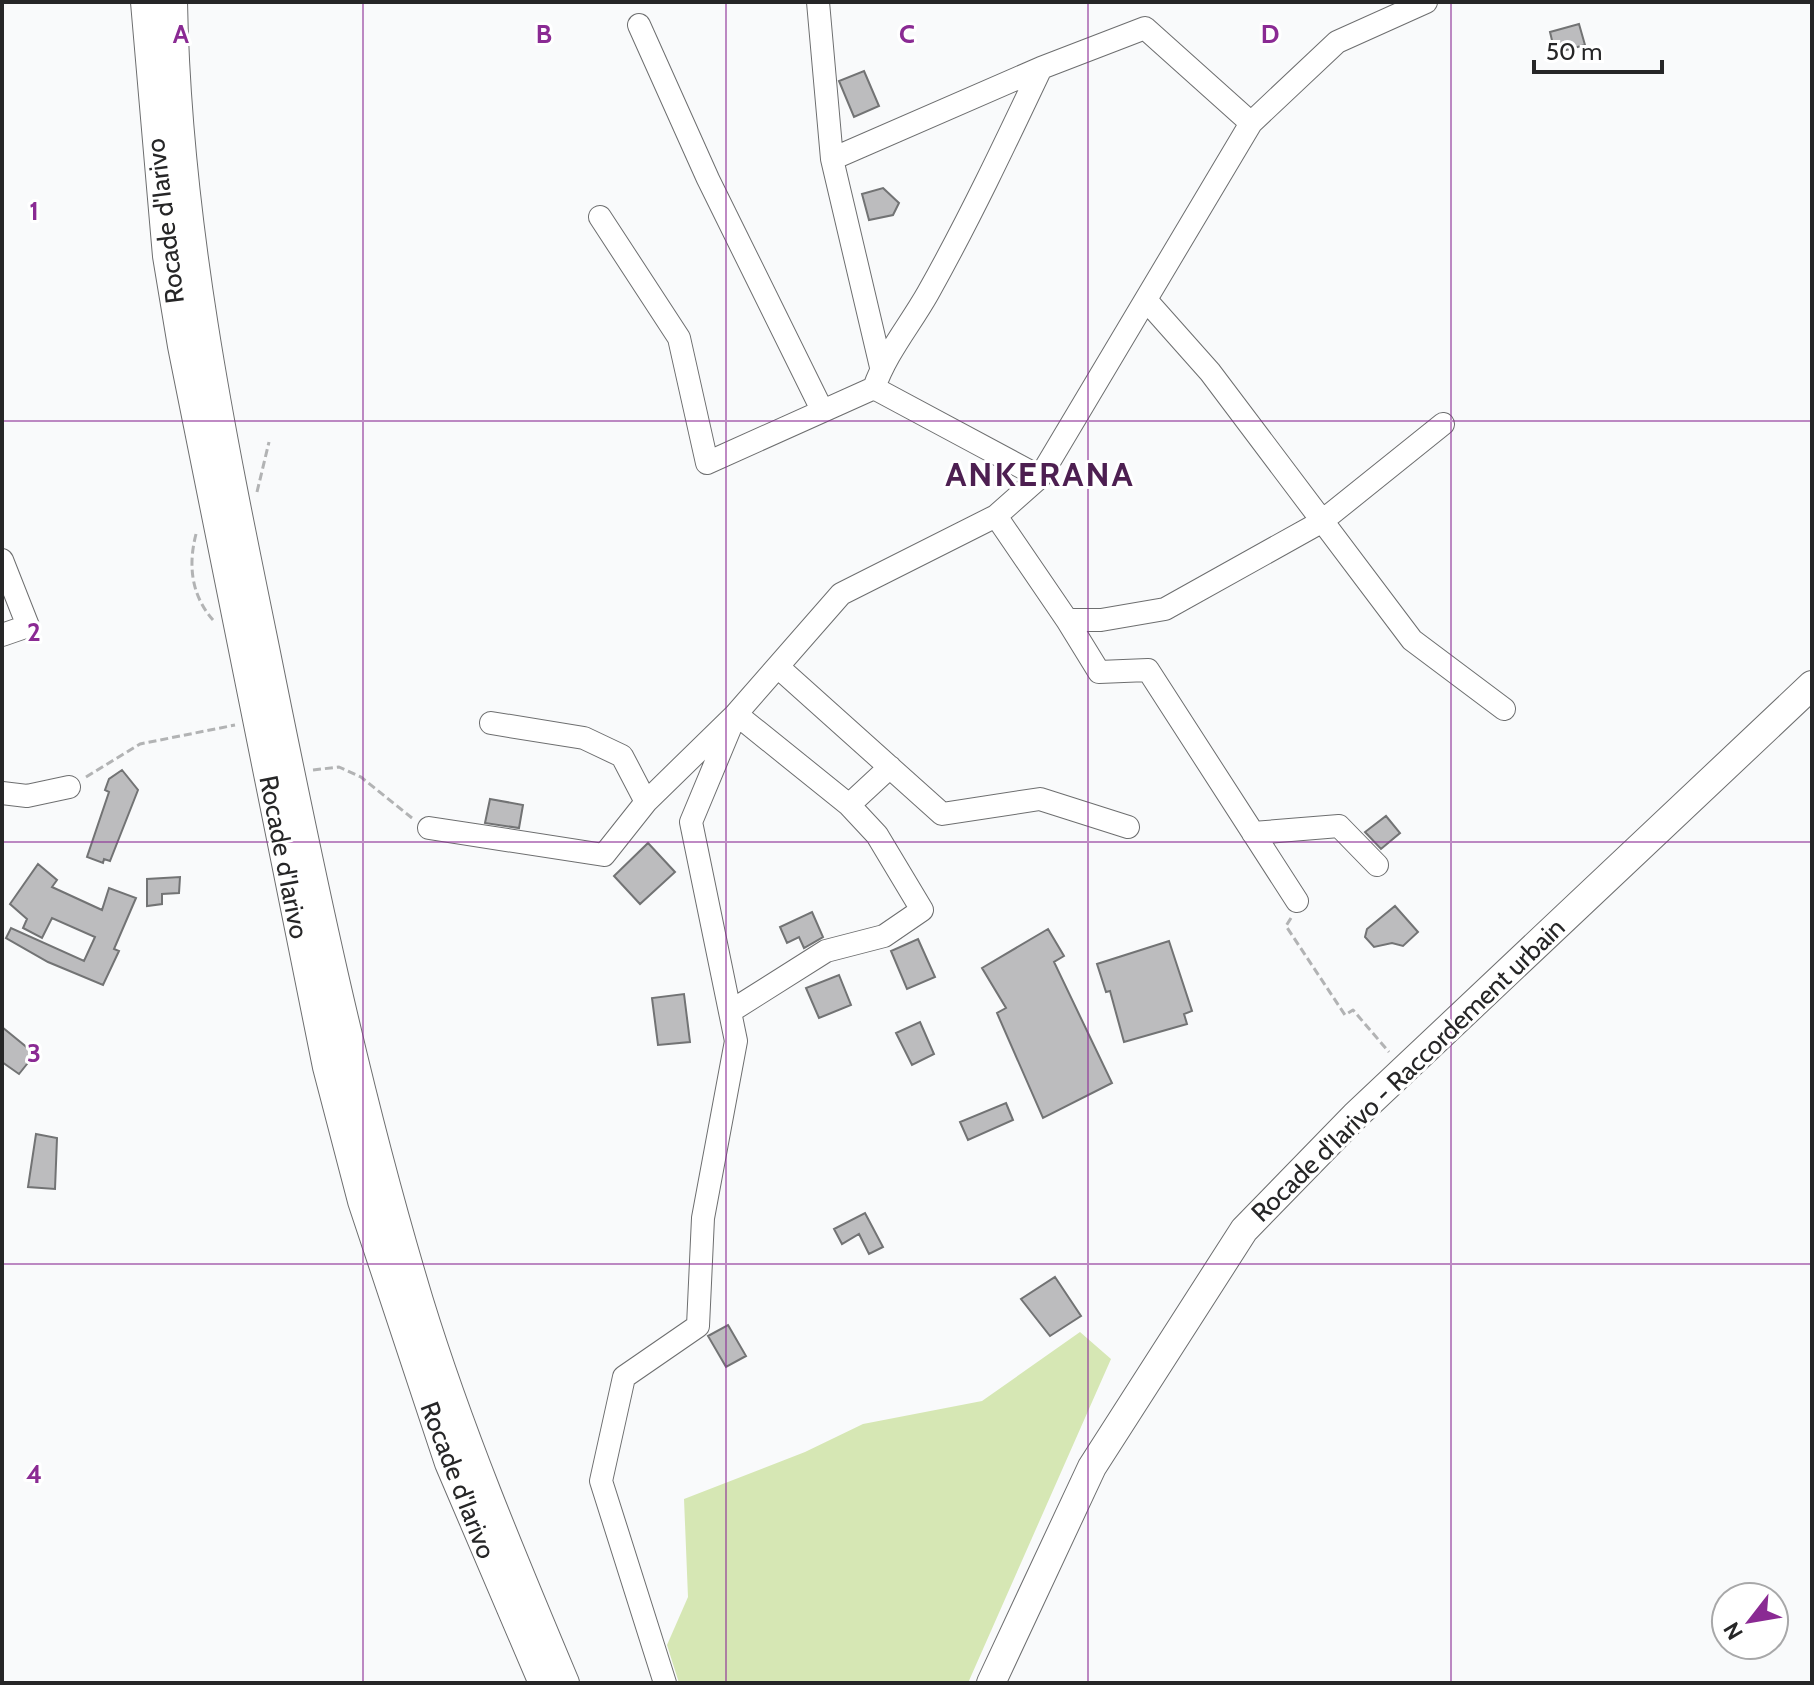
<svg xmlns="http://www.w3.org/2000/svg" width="1814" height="1685" viewBox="0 0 1814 1685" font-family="Cabin,sans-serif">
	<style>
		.green { fill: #d6e7b4 }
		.building { fill: #bcbcbe; stroke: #727374; stroke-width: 2 }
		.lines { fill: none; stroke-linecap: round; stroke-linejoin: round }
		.minor-casing { stroke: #6d6e6f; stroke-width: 24 }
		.major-casing { stroke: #6d6e6f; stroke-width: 30 }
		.path { stroke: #b2b3b4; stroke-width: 3; stroke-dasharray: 8 4; stroke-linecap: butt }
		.minor { stroke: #fff; stroke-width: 22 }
		.major { stroke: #fff; stroke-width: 28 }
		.grid { fill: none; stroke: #8a2a93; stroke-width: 2; stroke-opacity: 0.55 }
		.labels { text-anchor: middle; stroke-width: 6; stroke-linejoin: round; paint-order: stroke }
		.street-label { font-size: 26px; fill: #262627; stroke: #fff }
		.district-label { font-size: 34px; font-weight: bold; letter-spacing: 2px; fill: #4d1f51; stroke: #fff }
		.grid-label { font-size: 26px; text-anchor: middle; font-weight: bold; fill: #8a2a93; stroke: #fff; stroke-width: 6; stroke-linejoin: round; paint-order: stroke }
	</style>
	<rect width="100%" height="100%" fill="#f9fafb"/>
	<path class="green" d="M1080,1332l31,27 -143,324h-289l-12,-38 21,-48 -4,-98 121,-47 58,-28 119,-23z"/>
	<path class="building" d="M1579,24l6,21 -30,8 -5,-21z
		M864,71l15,35 -25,11 -15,-36z
		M883,188l16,15 -6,12 -24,5 -7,-26z
		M122,770l16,20 -28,71 -6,-2 -1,4 -16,-6 22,-65 -4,-2 4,-11z
		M490,799l33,6 -4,23 -34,-5z
		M1386,816l14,17 -19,16 -16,-17z
		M648,843l27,29 -35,32 -26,-28z
		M38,864l19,16 -5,7 50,23 7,-22 27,10 -22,51 5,2 -16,34 -55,-23 -42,-24 5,-10 73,33 11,-24 -43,-19 -10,20 -19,-10 4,-9 -17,-15z
		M180,877l-1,16 -17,1v10l-15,2v-27z
		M1395,906l23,26 -15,14 -11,-3 -18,4 -9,-10 2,-8z
		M812,912l11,25 -19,11 -5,-11 -12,6 -7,-16z
		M1048,929l16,27 -10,6 58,121 -69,35 -46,-105 9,-5 -24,-40z
		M918,939l17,38 -28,12 -16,-38z
		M1169,941l23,70 -8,3 3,10 -63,18 -14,-51 -4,1 -9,-28z
		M839,975l12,30 -32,13 -13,-30z
		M684,994l6,48 -32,3 -6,-47z
		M920,1022l14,32 -22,11 -16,-32z
		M2,1027l33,27 -16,20 -17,-12z
		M1006,1103l7,17 -45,20 -8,-18z
		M36,1134l21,4 -2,51 -27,-2z
		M865,1213l18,34 -14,7 -10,-20 -17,10 -8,-15z
		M1055,1277l26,39 -31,20 -29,-37z
		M728,1325l18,31 -20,11 -18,-31z"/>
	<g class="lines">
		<defs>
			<path id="minor" d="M818,2l14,157 49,208
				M639,25l69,154 114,231
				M832,159l209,-91
				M600,217l79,121 28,125 167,-75c12,-35 36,-63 54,-95 41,-73 77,-149 113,-225l104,-40 106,95
				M1146,300l64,72 202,268 92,69
				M874,388l166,89
				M996,516l71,104h34l64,-11 156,-87 122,-98
				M2,560l26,66 -26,9
				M1067,620l32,52 49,-2 149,231
				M778,667l164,147 98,-15 88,28
				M491,723l93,15 38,18 24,46 90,-88 113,91 41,-38
				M2,793l25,3 42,-9
				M429,828l175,27 42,-53
				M1253,833l86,-7 38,39
				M731,1011l95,-60 58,-15 38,-26 -45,-75 -28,-30
				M665,1683l-64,-202 23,-104 74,-51 5,-108 33,-177 -45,-219 45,-108 105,-120 155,-78 44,-39 211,-354 86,-81 89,-40"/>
			<path id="major" d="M145,2l22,254 15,90 145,721 35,134 87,262 94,220
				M173,2c4,219 48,432 92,646 44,219 89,438 154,653 40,130 93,256 146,382
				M991,1683l101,-216 152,-237 111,-114 457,-431"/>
		</defs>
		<use href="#minor" class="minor-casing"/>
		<use href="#major" class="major-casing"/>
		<path class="path" d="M257,492l12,-50
			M196,534c-8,31 -5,61 17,86
			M313,770l26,-3 22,10 51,41
			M86,777l54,-33 95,-19
			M1291,918l-5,8 59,89 8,-5 36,42"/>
		<use href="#minor" class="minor"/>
		<use href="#major" class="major"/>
	</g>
	<path class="grid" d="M363,2v1681M726,2v1681M1088,2v1681M1451,2v1681M2,421h1810M2,842h1810M2,1264h1810"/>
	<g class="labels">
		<g class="street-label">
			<text transform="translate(165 221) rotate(-97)" y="9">Rocade d'Iarivo</text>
			<text transform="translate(284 857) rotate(79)" y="9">Rocade d'Iarivo</text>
			<text transform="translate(1408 1070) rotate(-44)" y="9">Rocade d'Iarivo - Raccordement urbain</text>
			<text transform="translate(458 1480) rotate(69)" y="9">Rocade d'Iarivo</text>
		</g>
		<g class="district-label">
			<text x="1040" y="486">ANKERANA</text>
		</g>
	</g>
	<g class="grid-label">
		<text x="181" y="43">A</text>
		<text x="544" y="43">B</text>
		<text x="907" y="43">C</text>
		<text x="1270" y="43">D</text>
		<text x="34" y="220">1</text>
		<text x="34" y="641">2</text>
		<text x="34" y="1062">3</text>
		<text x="34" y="1483">4</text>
	</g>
	<rect width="1814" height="1685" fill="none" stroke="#262627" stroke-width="8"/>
	<g transform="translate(1750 1621) rotate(239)"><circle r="38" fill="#ffffff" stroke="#a8a8a9" stroke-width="2"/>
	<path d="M0-6L14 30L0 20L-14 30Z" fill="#8a2a93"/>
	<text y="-12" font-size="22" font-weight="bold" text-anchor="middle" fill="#262627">N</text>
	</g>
	<path d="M1534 60v12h128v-12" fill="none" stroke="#262627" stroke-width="4"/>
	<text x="1546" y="60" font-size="24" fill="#262627" stroke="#ffffff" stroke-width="6" paint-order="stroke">50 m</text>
</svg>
